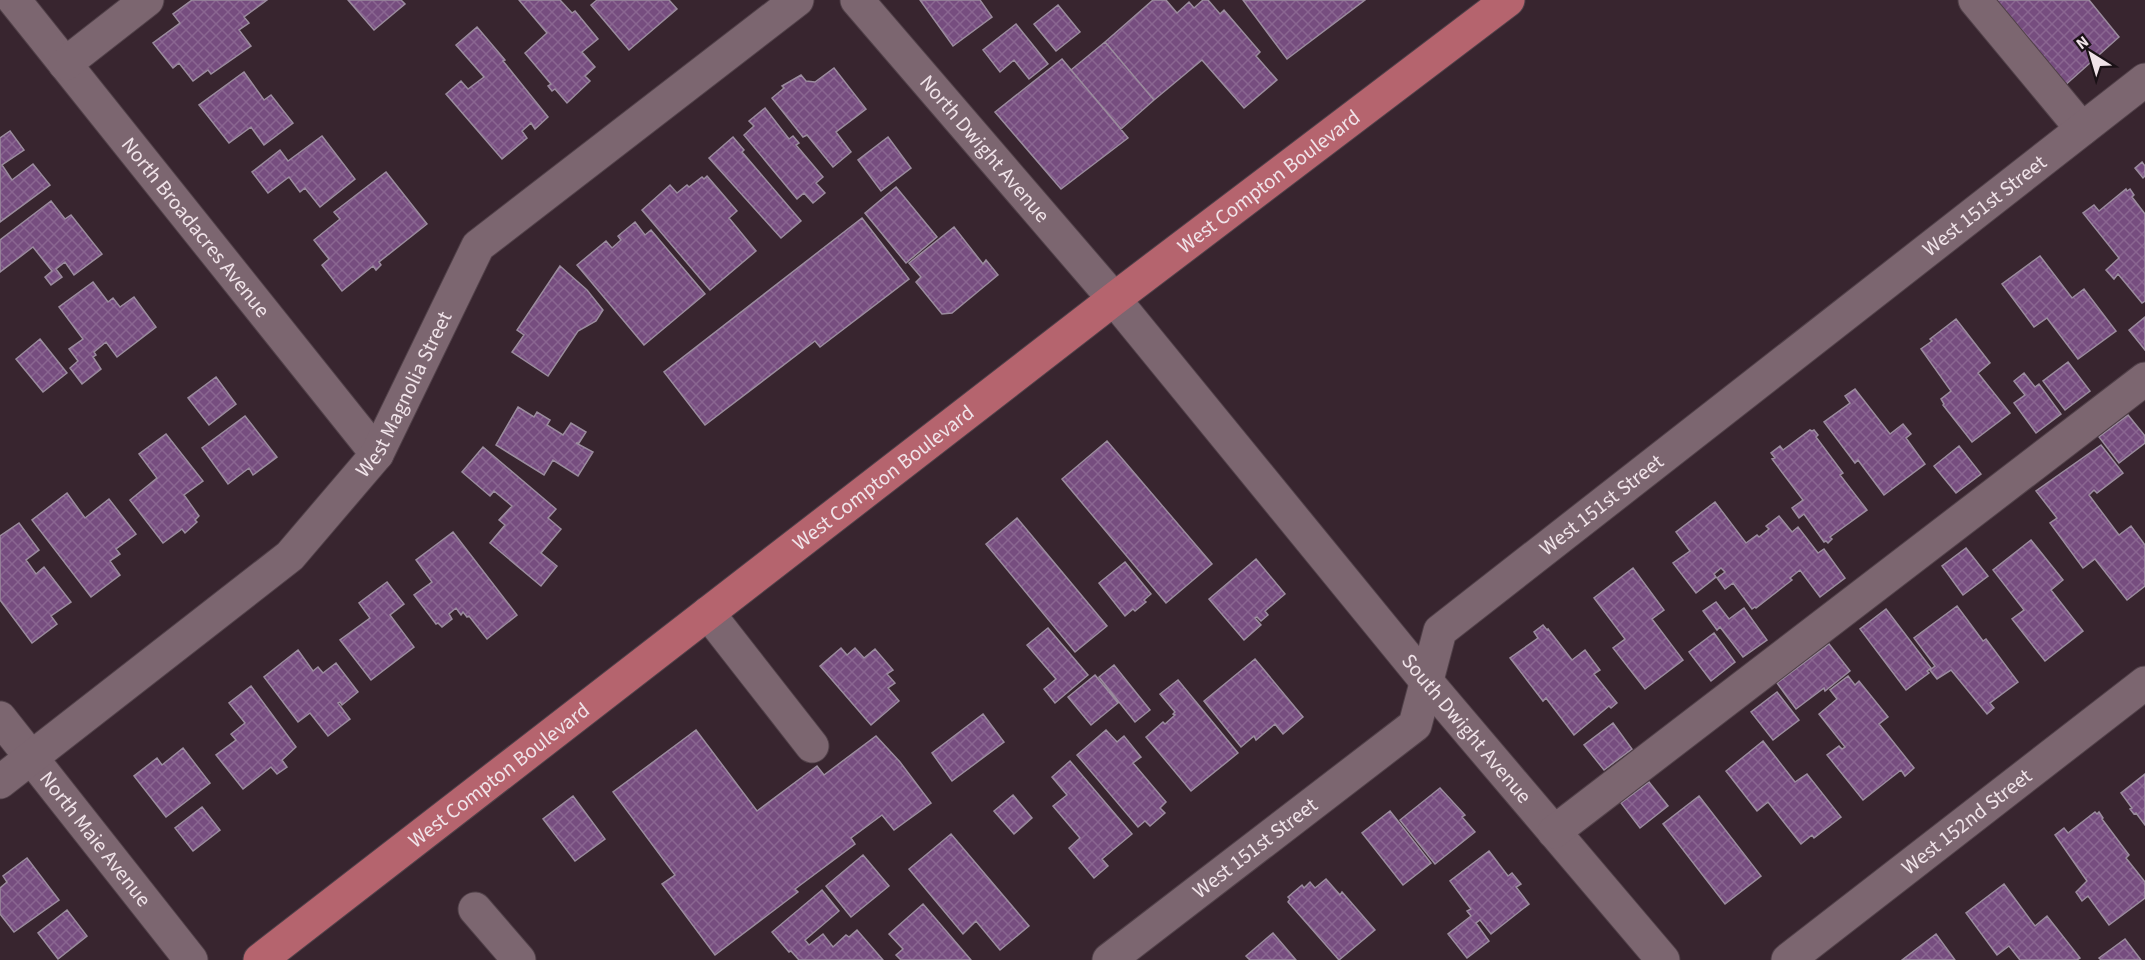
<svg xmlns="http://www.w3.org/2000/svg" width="2145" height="960" viewBox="0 0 2145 960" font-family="'Source Sans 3',sans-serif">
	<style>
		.building { fill: url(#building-cross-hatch); stroke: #9b8c9e; stroke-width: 1.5 }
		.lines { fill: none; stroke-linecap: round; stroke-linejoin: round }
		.minor-casing { stroke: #514149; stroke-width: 35 }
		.major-casing { stroke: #514149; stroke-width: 35 }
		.minor { stroke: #7c6670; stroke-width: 33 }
		.major { stroke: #b5646e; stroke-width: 33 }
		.labels { text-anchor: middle; stroke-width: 5; stroke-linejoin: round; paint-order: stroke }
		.street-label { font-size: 21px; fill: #f0e3e9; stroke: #1a1116 }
	</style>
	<defs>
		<pattern id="building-cross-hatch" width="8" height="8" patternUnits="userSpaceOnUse" patternTransform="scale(1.5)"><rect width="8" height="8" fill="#764d7f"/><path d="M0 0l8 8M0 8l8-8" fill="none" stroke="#8a6691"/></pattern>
	</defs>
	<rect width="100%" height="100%" fill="#38252f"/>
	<path class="building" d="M192,0h75l-23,17 5,6 -10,7 12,16 -40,28 -3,-4 -15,11 -14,-18 -6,5 -20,-25 27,-20 -7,-9z
		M348,0h53l4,4 -31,26z
		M519,0h41l12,13 3,-2 23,28 -16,13 13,15 -10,9 5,5 -23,22 -12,-14 -3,2 -4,-5 3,-2 -26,-31 22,-20z
		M597,0h72l8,9 -48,41 -38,-45z
		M920,0h60l12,17 -39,29z
		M1153,0h13l11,13 12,-11 5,6 9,-8h5l12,14 4,-4 36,42 -4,4 21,24 -33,28 -42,-48 -48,40 -49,-58z
		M1243,0h122l-78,59z
		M1991,0h98l30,37 -57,51z
		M1058,5l22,27 -24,19 -22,-27z
		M1016,24l32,40 -19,15 -15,-19 -14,12 -17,-22z
		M477,27l28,33 -2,1 45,56 -13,12 -4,-6 -9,8 5,7 -25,21 -56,-65 15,-13 7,8 16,-12 -28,-32z
		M1105,42l49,58 -33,29 -50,-59z
		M1062,59l66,79 -67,51 -66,-77z
		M834,68l32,41 -30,23 15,20 -18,15 -26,-32 -4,2 -31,-39 12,-10 -2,-2 19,-11 5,6 9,1z
		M244,72l20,28 7,-5 22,28 -29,22 -13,-18 -22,16 -30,-38z
		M765,108l24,31 4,-3 6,7 -3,2 27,32 -7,6 9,10 -12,10 -9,-10 -7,6 -53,-64 10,-9 -5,-5z
		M10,131l14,19 -22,15 10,15 21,-16 17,21 -50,37v-84z
		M322,136l33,43 -35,28 -15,-19 -5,4 -11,-15 -21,16 -16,-21 28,-22 8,11z
		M733,137l11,13 -2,2 59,69 -20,17 -72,-80z
		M888,137l23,31 -30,23 -23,-31z
		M2142,162l3,4v10l-2,2 -8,-10z
		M386,172l41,52 -48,38 2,3 -5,5 -3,-4 -31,25 -20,-26 7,-6 -15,-19 26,-21 -6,-7z
		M707,176l30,35 -8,7 27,33 -46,39 -68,-80 28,-25 7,8 10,-8 2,2 13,-10 2,2z
		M896,187l41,50 -31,26 -41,-50z
		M2126,189l1,2 3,-2 4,6 -2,2 13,17v87l-3,2 -24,-29 -4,5 -8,-9 13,-12 -36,-45 11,-8 5,6z
		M51,201l14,18 6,-4 31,39 -28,21 -9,-13 -9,7 6,8 -11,8 -6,-8 7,-6 -19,-24 -33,25v-32z
		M862,218l47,61 -89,68 -5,-6 -110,84 -41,-53z
		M635,222l10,13 6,-5 54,64 -61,51 -67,-80 29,-24 6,7 9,-8 -3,-4z
		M954,227l29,37 3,-4 12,15 -46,38 -10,1 -26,-32 5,-5 -12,-14z
		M2040,256l32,42 12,-9 32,42 -38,28 -31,-41 -13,9 -32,-43z
		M560,266l27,24 16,20 -7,11 -18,10 -30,45 -36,-24 12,-17 -7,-5z
		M93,282l15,20 5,-4 7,9 14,-10 22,30 -39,30 -11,-15 -12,10 2,3 -3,2 8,12 -19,15 -12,-16 8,-7 -9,-12 14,-10 -24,-32z
		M2145,317v33l-16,-20z
		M1956,319l34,44 -12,10 32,40 -38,29 -29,-37 1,-1 -3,-5 10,-8 -30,-42 11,-8 -2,-2z
		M40,339l27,34 -24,19 -27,-33z
		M2068,362l22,29 -25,19 -22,-29z
		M2024,373l11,14 4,-3 22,30 -25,19 -22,-30 11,-8 -11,-14z
		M216,377l20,27 -27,21 -21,-27z
		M1855,389l35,45 13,-10 8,10 -5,4 19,26 -41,31 -26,-35 -3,3 -31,-41 26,-19 -5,-7z
		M518,407l16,10 3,-5 13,8 -3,5 16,10 8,-12 15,9 -7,11h-3l17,9 -15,24 -25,-16 -9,15 -48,-30z
		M2128,415l17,21v7l-26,20 -20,-26z
		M245,416l32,41 -24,18 -4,-7 -21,16 -26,-36z
		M1810,430l2,1 2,-1 4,5 -2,2 27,36 -3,2 27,35 -37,27 2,2 -4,4 -2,-2 -2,1 -20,-28 -5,4 -7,-10 11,-8 -31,-41 3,-1 -4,-5 9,-7 3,4z
		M166,434l37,47 -19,14 15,21 -4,4 2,2 -12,11 -3,-4 -19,14 -33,-43 27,-22 -18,-24z
		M1107,441l105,123 -46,39 -104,-124z
		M2101,445l22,28 -26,20 -3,-3 -5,5 30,40 12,-9 14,19v41l-18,14 -32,-41 -12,9 -33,-45 7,-5 -21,-27z
		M1959,446l22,28 -25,19 -22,-27z
		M483,447l73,62 -8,9 13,11 -20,24 16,13 -16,20 -51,-43 15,-18 -6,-5 13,-14 -18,-15 -4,5 -28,-24z
		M67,493l18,25 24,-19 27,35 -20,15 4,5 -10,7 10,14 -29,22 -59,-77z
		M1715,502l31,41 11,-8 2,2 10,-8 -3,-3 13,-10 13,16 6,-5 20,26 6,-4 21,29 -25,19 -20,-27 -10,8 2,2 -36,28 -1,-1 -3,2 -19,-26 -8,6 -8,-11 8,-6 -4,-4 -7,6 2,3 -20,16 -23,-30 17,-12 -14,-19z
		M1017,518l90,108 -32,26 -89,-108z
		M19,523l20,27 -13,10 10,14 8,-7 27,35 -20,14 6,8 -25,19 -32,-43v-64z
		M453,532l64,83 -30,24 -18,-23 -2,1 -4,-5 -2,3 -5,-7 -7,6 3,5 -10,8 -4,-4 -2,1 -22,-29 18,-13 -16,-22z
		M2031,540l32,40 -12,10 32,41 -38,30 -33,-42 12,-9 -31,-40z
		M1966,548l22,28 -25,19 -21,-29z
		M1256,559l29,35 -20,17 3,4 -7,6 -4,-4 -2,1 6,7 -17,15 -35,-41z
		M1125,562l26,32 -7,6 2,2 -11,9 -2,-2 -8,7 -26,-33z
		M1633,568l31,42 -12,9 31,41 -38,29 -32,-41 12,-9 -31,-41z
		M387,582l17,22 -14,11 24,32 -43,33 -31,-40 30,-22 -11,-15z
		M1716,602l13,17 15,-11 23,32 -24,17 -23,-30 -3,3 -14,-19z
		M1957,606l26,35 3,-2 32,43 -28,21 4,5 -7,6 -36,-44 -14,9 -7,-9 5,-4 -21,-28z
		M1886,609l45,59 -4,3 2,2 -23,17 -46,-61z
		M1543,625l4,5 1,-1 24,31 13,-10 15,20 -6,4 23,29 -6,5 -2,-2 -35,29 -28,-37 -3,3 -33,-43 28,-20 -4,-6z
		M1048,628l40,47 -33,28 -11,-14 12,-10 -29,-34z
		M1714,633l21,29 -24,19 -22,-29z
		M1829,644l21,27 -25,20 -1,-3 -28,21 -19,-26z
		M841,648l6,7 8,-7 9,10 11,-9 18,21 -6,4 8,9 -7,5 11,13 -28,24 -51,-59z
		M298,650l15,21 5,-4 5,6 13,-10 22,29 -16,13 -2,-3 -2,1 12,16 -22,17 -18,-23 -12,9 -34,-45z
		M1255,659l48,58 -20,17 -8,-10 -19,16 -2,-4 -13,11 -37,-46z
		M1114,665l36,45 -15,12 -36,-45z
		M1095,675l23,28 -27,22 -23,-28z
		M1848,676l7,9 4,-4 29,36 -9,7 35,44 -9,8 -4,-6 -38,30 -36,-45 12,-9 3,3 3,-2 -26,-33 18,-15 -7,-9z
		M1178,680l60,73 -47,38 -45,-54 17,-15 2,2 10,-9 -2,-1 2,-2 -15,-18z
		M251,686l45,61 -14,13 5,7 -10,7 -6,-7 -28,22 -27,-34 20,-15 -5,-6 14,-11 -16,-20z
		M1777,692l22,28 -26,20 -22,-28z
		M983,714l21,28 -52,39 -20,-28z
		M1613,723l19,26 -28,21 -20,-25z
		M696,730l61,81 60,-45 7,9 52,-39 24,26 31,41 -37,27 -12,-15 -31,23 4,6 -60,45 3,3 -83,63 -53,-71 13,-9 -62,-83z
		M1106,730l11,12 7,-6 17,21 -8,6 33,39 -6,6 5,5 -15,13 -5,-5 -7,6 -61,-72z
		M1763,741l32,41 12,-8 34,43 -27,21 -2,-3 -11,9 -33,-42 -11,9 -31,-40z
		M183,748l27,35 -44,34 -32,-41 23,-18 5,7z
		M1070,761l62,73 -30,25 6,7 -14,12 -25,-30 11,-10 -27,-32 14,-11 -15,-18z
		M2145,774v51l-9,-12 -2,1 -4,-5 2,-1 -11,-15z
		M1649,782l19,24 -28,22 -19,-25z
		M1440,788l25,27 -3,2 13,15 -40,32 -35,-44z
		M1013,795l19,23 -18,16 -20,-23z
		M573,796l32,43 -30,22 -32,-42z
		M1699,796l62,80 -36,28 -62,-80z
		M202,807l18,23 -27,21 -18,-23z
		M1390,811l41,52 -28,22 -41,-52z
		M2095,812l2,2 2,-2 4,6 -1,1 27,36 -3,3 19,24v16l-36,27 -21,-29 -6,5 -6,-9 11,-11 -32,-46 9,-7 4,5z
		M951,834l78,92 -29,24 -24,-29 -13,13 -54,-65z
		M1489,851l19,25 4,-3 9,11 -5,3 13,17 -38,30 -11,-14 -4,3 13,18 -22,17 -19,-24 23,-18 -4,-5 4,-2 -21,-28z
		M863,855l26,31 -38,31 -25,-31z
		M27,858l32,42 -45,32 -14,-18v-26l7,-6 -4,-6z
		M1326,879l14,16 2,-3 33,38 -36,30 -51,-58 2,-3 -2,-2 14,-12 2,3 6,-6 5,6z
		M2004,884l31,42 12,-10 33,42 -3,2h-57l-11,-14 -12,9 -31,-42z
		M822,890l17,21 -34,29 4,5 14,-11 10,13 13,-12 3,2 8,-7 26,30h-84l-8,-9 -2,1 -17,-20z
		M923,904l48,56h-70l-5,-5 7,-6 -14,-15z
		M67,910l20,26 -29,23 -20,-26z
		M1273,933l23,27h-46l-4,-4z
		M1936,934l19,26h-53z
		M2125,939l16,21h-40l-2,-2z"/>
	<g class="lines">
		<defs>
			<g id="minor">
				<path id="s1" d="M14,0l363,454"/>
				<path id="s2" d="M857,0l257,299 313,383 236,278"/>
				<path d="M1975,0l107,129"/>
				<path d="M65,64l82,-64"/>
				<path d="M708,613l104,133"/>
				<path id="s3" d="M0,718l191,242"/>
				<path id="s4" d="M0,782l290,-226 87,-102 101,-208 319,-246"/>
				<path d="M1554,832l591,-453"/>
				<path d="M475,909l44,51"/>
				<path id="s5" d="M1109,960l306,-235 25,-94 705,-551"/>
				<path id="s6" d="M1788,960l357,-277"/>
			</g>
			<g id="major">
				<path id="s7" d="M260,960l854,-661 394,-299"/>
			</g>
		</defs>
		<use href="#minor" class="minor-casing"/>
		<use href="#major" class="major-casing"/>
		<use href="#minor" class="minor"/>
		<use href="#major" class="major"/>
	</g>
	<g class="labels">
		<g class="street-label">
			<text dy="7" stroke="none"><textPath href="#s2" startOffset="196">North Dwight Avenue</textPath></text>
			<text dy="7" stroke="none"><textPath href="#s7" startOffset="1274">West Compton Boulevard</textPath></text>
			<text dy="7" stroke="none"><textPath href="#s5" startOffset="1174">West 151st Street</textPath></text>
			<text dy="7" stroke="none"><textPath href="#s1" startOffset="291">North Broadacres Avenue</textPath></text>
			<text dy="7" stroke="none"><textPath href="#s4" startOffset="567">West Magnolia Street</textPath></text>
			<text dy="7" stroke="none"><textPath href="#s7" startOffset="788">West Compton Boulevard</textPath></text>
			<text dy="7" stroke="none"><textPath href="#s5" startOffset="688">West 151st Street</textPath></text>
			<text dy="7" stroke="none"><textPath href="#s2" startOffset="950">South Dwight Avenue</textPath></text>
			<text dy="7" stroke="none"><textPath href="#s7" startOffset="302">West Compton Boulevard</textPath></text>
			<text dy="7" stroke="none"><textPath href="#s6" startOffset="226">West 152nd Street</textPath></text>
			<text dy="7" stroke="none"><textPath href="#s3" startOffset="154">North Maie Avenue</textPath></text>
			<text dy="7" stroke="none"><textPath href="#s5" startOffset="184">West 151st Street</textPath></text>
		</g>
	</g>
	<g transform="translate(2091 54) rotate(323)" stroke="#1a1116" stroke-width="4.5" paint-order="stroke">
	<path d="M0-4.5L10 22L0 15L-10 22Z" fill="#f0e3e9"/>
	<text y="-9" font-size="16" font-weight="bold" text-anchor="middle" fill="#f0e3e9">N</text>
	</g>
</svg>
